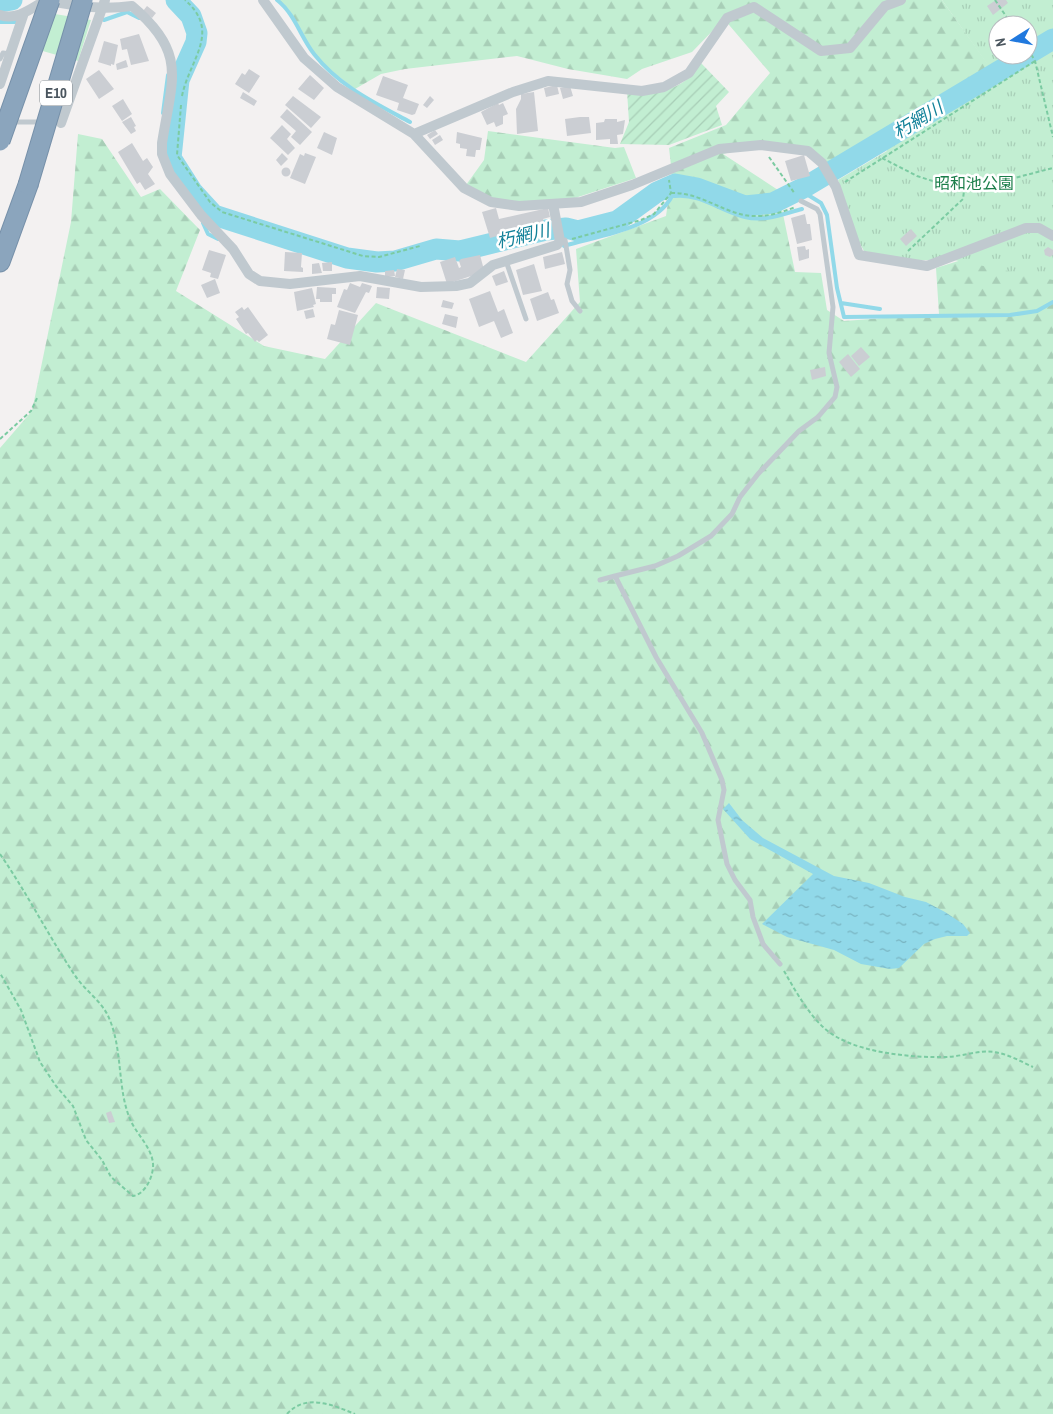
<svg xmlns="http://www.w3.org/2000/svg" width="1053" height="1414" viewBox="0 0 1053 1414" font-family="'Archivo Narrow','Noto Sans JP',sans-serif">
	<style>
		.grass { fill: #c2eed2 }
		.forest { fill: url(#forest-firs) }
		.park { fill: url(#park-tufts); fill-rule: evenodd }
		.garden { fill: url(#garden-furrows) }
		.water { fill: url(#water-ripples) }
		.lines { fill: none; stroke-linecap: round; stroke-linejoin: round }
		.stream { stroke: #91d9e9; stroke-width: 4 }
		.river { stroke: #91d9e9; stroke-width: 21 }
		.building { fill: #cbced3 }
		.highway-casing { stroke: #7690a9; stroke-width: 21 }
		.path { stroke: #7bcba2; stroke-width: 2; stroke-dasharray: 4 2.5; stroke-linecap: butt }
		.lane { stroke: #c0c9cf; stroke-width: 5 }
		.street { stroke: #c0c9cf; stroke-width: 10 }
		.highway { stroke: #8ba5bd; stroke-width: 19 }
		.highway-bridge-casing { stroke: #7690a9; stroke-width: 21; stroke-linecap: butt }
		.highway-bridge { stroke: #8ba5bd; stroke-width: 19 }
		.labels { text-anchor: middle; stroke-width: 5; stroke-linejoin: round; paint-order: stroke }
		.shield { fill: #fff; stroke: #80888e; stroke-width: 1 }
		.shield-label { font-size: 15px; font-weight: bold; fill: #4a555e }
		.park-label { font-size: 16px; fill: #1b7e4a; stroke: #fff }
		.water-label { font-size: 18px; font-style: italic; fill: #128199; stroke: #fff }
	</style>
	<defs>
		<pattern id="forest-firs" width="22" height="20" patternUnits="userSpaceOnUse" patternTransform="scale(1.25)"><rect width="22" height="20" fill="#c2eed2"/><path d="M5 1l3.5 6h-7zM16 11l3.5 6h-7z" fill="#a8ceb7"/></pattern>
		<pattern id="park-tufts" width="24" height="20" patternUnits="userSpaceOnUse" patternTransform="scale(1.25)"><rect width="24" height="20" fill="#c2eed2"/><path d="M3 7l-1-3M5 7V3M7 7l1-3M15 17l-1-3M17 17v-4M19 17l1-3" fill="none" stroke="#a8ceb7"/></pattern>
		<pattern id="garden-furrows" width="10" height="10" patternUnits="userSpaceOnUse" patternTransform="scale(1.25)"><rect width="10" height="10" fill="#c2eed2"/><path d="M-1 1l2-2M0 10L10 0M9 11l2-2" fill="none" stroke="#a8ceb7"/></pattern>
		<pattern id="water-ripples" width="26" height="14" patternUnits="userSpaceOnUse" patternTransform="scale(1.25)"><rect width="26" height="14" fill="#91d9e9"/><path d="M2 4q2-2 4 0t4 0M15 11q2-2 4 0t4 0" fill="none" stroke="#78b3c0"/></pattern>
	</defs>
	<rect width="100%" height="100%" fill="#f3f1f1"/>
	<path class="grass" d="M37,11l54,9 -13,41 -53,-15z"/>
	<path class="forest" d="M279,0h663l50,70 -168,100 -17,-21 -39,-6 -45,11 55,36 17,82 26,1 6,37 17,11 95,-7 -3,-46 105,-33 12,11v1168h-1053v-966l32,-37 39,-189 7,-88 24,5 39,58 19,-8 40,41 -24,61 88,55 61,13 51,-56 150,59 54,-60 -4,-53 90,-33 6,-42 -3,-26 57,-23 44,-52 -46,-54 -32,33 -50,17 -15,10 -59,-10 -51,-13 -112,13 -24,5 -26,15c-16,-12 -35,-26 -46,-43 -9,-16 -15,-34 -30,-46z
		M488,131l127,17 9,-1 12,31 -61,20 -53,4 -30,-3 -26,-14 18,-25z"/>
	<path class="park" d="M942,0h111v35l-21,11 5,8 11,-6h5v232l-109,-22c-27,6 -53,-2 -80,-7l-11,-20 -15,-51 49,-29 -2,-6 112,-67zM998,25h30v30h-30z"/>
	<path class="garden" d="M701,63l28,29 -13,14 6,19 -53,20 -49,-1 9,-22 -2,-31c34,0 53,3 74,-28z"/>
	<path class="water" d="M729,803l13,17 21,18 71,38 35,7 36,14 21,5 19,10 18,12 7,9 -3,3h-20l-12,3 -11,5 -25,24 -9,1 -29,-5 -27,-14 -47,-13 -25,-13 51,-50 -63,-35 -27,-30z"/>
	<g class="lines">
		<path class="stream" d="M277,0c18,14 23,36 37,54 25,32 61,49 96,68
			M104,20l23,-8 12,6
			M0,22h16
			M163,113l5,-38
			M800,190l21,13 6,12 10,73 7,29 166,-2 27,-4 16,-9
			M203,223l5,11 10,5
			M564,246c33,-10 91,-17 108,-50h3c24,-3 46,15 70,21 19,5 38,-3 57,-8
			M841,303l39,6"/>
		<path class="river" d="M176,0l15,16 6,17 -1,9 -17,38 -8,78 21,33 22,24 133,43 30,4 18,-1 41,-12 24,2 86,-21 20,-2 12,3 39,-10 40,-29 18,-8 22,4 48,18 28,-3 32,-16 221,-132
			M0,2l12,-2
			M1028,54l25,-15"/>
	</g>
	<path class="building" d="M996,0h10l2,3 -15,12 -6,-9z
		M147,6l9,7 -4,5 -9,-7z
		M139,34l10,27 -18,4 -4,-16 -5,1 -2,-11z
		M104,41l14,4 -4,20 -3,-1v2l-13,-4z
		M126,60l2,7 -11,3 -1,-6z
		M249,69l11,7 -11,17 -14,-9 7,-11 3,2z
		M99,70l15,19 -15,10 -13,-20z
		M310,75l14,13 -10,12 -16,-11z
		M383,76l25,9 -5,13 16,6 -4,10 -3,1 -15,-5 2,-7 -23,-8z
		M557,85l2,9 -13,3 -2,-9z
		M570,86l3,10 -10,3 -3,-11z
		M243,92l14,9 -3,5 -14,-8z
		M534,92l4,39 -21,3 -1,-25 5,-10v-5z
		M293,96l28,21 -10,11 -26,-23z
		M430,96l4,4 -7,8 -4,-3z
		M123,99l9,15 -10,7 -10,-15z
		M498,103l1,2 4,-2 5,11 -5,2v8l-7,3 -2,-5 -7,3 -6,-13z
		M287,109l25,23 -12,13 -9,-8 5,-6 -16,-14z
		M131,117l5,9 -2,1 2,4 -5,3 -9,-12z
		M580,117h9l2,16 -24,3 -2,-17z
		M605,119h12v3l8,-2 -2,14 -6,1 1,9h-8v-5l-14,1v-17l8,-1z
		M282,125l9,9 -4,5 8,9 -7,7 -18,-17z
		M435,130l3,4 -8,5 -3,-4z
		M324,132l13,6 -5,17 -15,-7z
		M457,132l25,6 -2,12h-4l-1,7 -9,-1 1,-7 -7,-1v-4l-4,-1z
		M440,135l3,5 -8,5 -3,-5z
		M132,143l11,18 4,-3 6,9 -5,7 7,10 -10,6 -5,-8 -3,2 -19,-32z
		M282,153l6,6 -7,7 -5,-6z
		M305,153l11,4 -11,27 -15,-6 10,-24 4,2z
		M804,155l6,21 -19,5 -6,-20z
		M281.5 172a4.5 4.5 0 1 1 9 0a4.5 4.5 0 1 1-9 0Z
		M496,208l3,11 49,-11 2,9 -7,2 1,4 -54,15 -8,-26z
		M805,214l2,10h3l2,16 -15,4 -6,-26z
		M911,229l6,7 -11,10 -6,-7z
		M805,246l1,4 3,-1v9l-10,3 -2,-14z
		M1048,247l5,3v5l-3,2 -5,-2 -1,-5z
		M209,250l17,5 -8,24 -8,-2 1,-4 -9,-3z
		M285,252l17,1 -1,14 2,1v4l-19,-1z
		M562,252l3,12 -20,5 -2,-12z
		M480,255l4,15 -4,3 -33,11 -7,-22 15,-5 4,11 2,-1 -2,-6 2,-2z
		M332,262v9h-9l-1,-8z
		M319,263l3,10 -10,1v-10z
		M534,264l8,27 -19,4 -7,-25z
		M397,269l8,1 -2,9 -8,-2z
		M394,270l1,6 -10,1v-6z
		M504,271l4,11 -12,4 -4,-10z
		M215,279l5,14 -13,5 -6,-13z
		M350,283l10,4 2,-4 10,3 -3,7 -3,-1 -11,21 -18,-6 7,-18 3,1z
		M317,287l19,1v6h-4v8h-12v-3h-4z
		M377,287l13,1 -1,11 -13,-1z
		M312,288l4,16 -3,1 1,2 -17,4 -3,-19z
		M490,291l8,21 6,-3 9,24 -12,5 -7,-17 -15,6 -10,-28z
		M548,292l3,8 3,-1 5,14 -22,8 -7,-22z
		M443,300l11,3 -2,6 -11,-2z
		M242,307l2,3 4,-3 20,28 -9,7 -2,-2 -2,2 -7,-9 -2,1 -10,-15 3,-2 -4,-5z
		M313,309l2,8 -9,2 -2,-8z
		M339,310l19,5 -8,30 -23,-6 4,-15 4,1z
		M445,314l13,3 -2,11 -14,-4z
		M861,347l9,10 -11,9 -8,-10z
		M848,354l12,15 -9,8 -12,-15z
		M825,367l1,9 -14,4 -2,-10z
		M111,1111l4,11 -6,1 -3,-10z"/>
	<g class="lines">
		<defs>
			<path id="highway" d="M0,262l28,-77"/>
		</defs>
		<use href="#highway" class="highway-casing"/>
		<path class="path" d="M995,0l17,25
			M1028,49l7,12 18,76
			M182,96c7,-36 40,-64 3,-96
			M181,105l-4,50 33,47 12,10 141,44 16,1 41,-11
			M769,157l26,37
			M882,158l35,18 47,15 89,-23
			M845,182l190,-121
			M671,193c33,-1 57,25 88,23 13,0 25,-5 37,-9
			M572,239l69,-19 13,-6 17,-21 -2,-13
			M908,251l55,-52 1,-8
			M0,439l31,-28 7,-15
			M0,854c27,39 48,81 74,120 10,16 28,27 35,44 14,32 8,70 21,101 6,15 21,27 23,44 1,12 -7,31 -20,33l-22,-19 -9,-17 -16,-20 -13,-34 -17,-20 -16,-24 -19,-52 -21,-37
			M784,971c11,19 23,41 39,56 27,26 89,31 125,30 15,-1 31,-7 46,-5 14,2 26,9 39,15
			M287,1414c19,-21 46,-9 68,0"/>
		<path class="lane" d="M0,59l3,-6 7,1
			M10,122h32
			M565,240l5,30 -3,14 5,17 8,10
			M506,261l20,58
			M600,580l15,-4
			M780,964l-17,-20 -10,-27 -3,-17 -15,-20 -8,-16 -9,-44 6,-30 -2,-10 -20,-47 -46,-76 -41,-81 40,-10 23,-10 33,-20 21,-22 8,-17 18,-23 41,-43 19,-14 17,-20 2,-10 -8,-34 4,-46 -13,-93 -3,-5 -16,-8"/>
		<path class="street" d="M46,0c29,7 56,10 86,6 56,47 40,73 30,137v11l8,20 31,41 32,34 16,25 11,7 30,3 70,-8 61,11 35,-1 14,-3 23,-18 64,-20 3,-4 -7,-37
			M263,0l41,58 33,29 77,47 50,54 27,14 28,4 62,-4 51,-17 87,-36 42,-4 47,6 14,12 14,24 23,68 68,11 99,-38h13l14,8
			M0,15c17,6 32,-7 46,-15
			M0,84l24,-71
			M61,123l44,-123
			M414,134l99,-42 35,-11 94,10 22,-4 25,-14 38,-55 27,-11 67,44 29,-3 35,-42 16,-6"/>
		<use href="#highway" class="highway"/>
		<defs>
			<path id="highway-bridge" d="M0,141l50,-141
				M28,185l55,-185"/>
		</defs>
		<use href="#highway-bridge" class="highway-bridge-casing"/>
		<use href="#highway-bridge" class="highway-bridge"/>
	</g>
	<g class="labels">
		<rect class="shield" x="40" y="80.5" width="32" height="25" rx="4"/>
		<g class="shield-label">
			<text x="56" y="98">E10</text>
		</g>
		<g class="park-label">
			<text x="974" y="189">昭和池公園</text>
		</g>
		<g class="water-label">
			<text transform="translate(918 120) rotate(-31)" y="6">朽網川</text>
			<text transform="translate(523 236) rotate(-13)" y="6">朽網川</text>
		</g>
	</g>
	<g transform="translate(1013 40) rotate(259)"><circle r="24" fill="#ffffff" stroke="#b7bbbf"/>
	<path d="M0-4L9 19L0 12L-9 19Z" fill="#2179de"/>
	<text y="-8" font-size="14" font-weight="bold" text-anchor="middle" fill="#4a555e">N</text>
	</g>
</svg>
